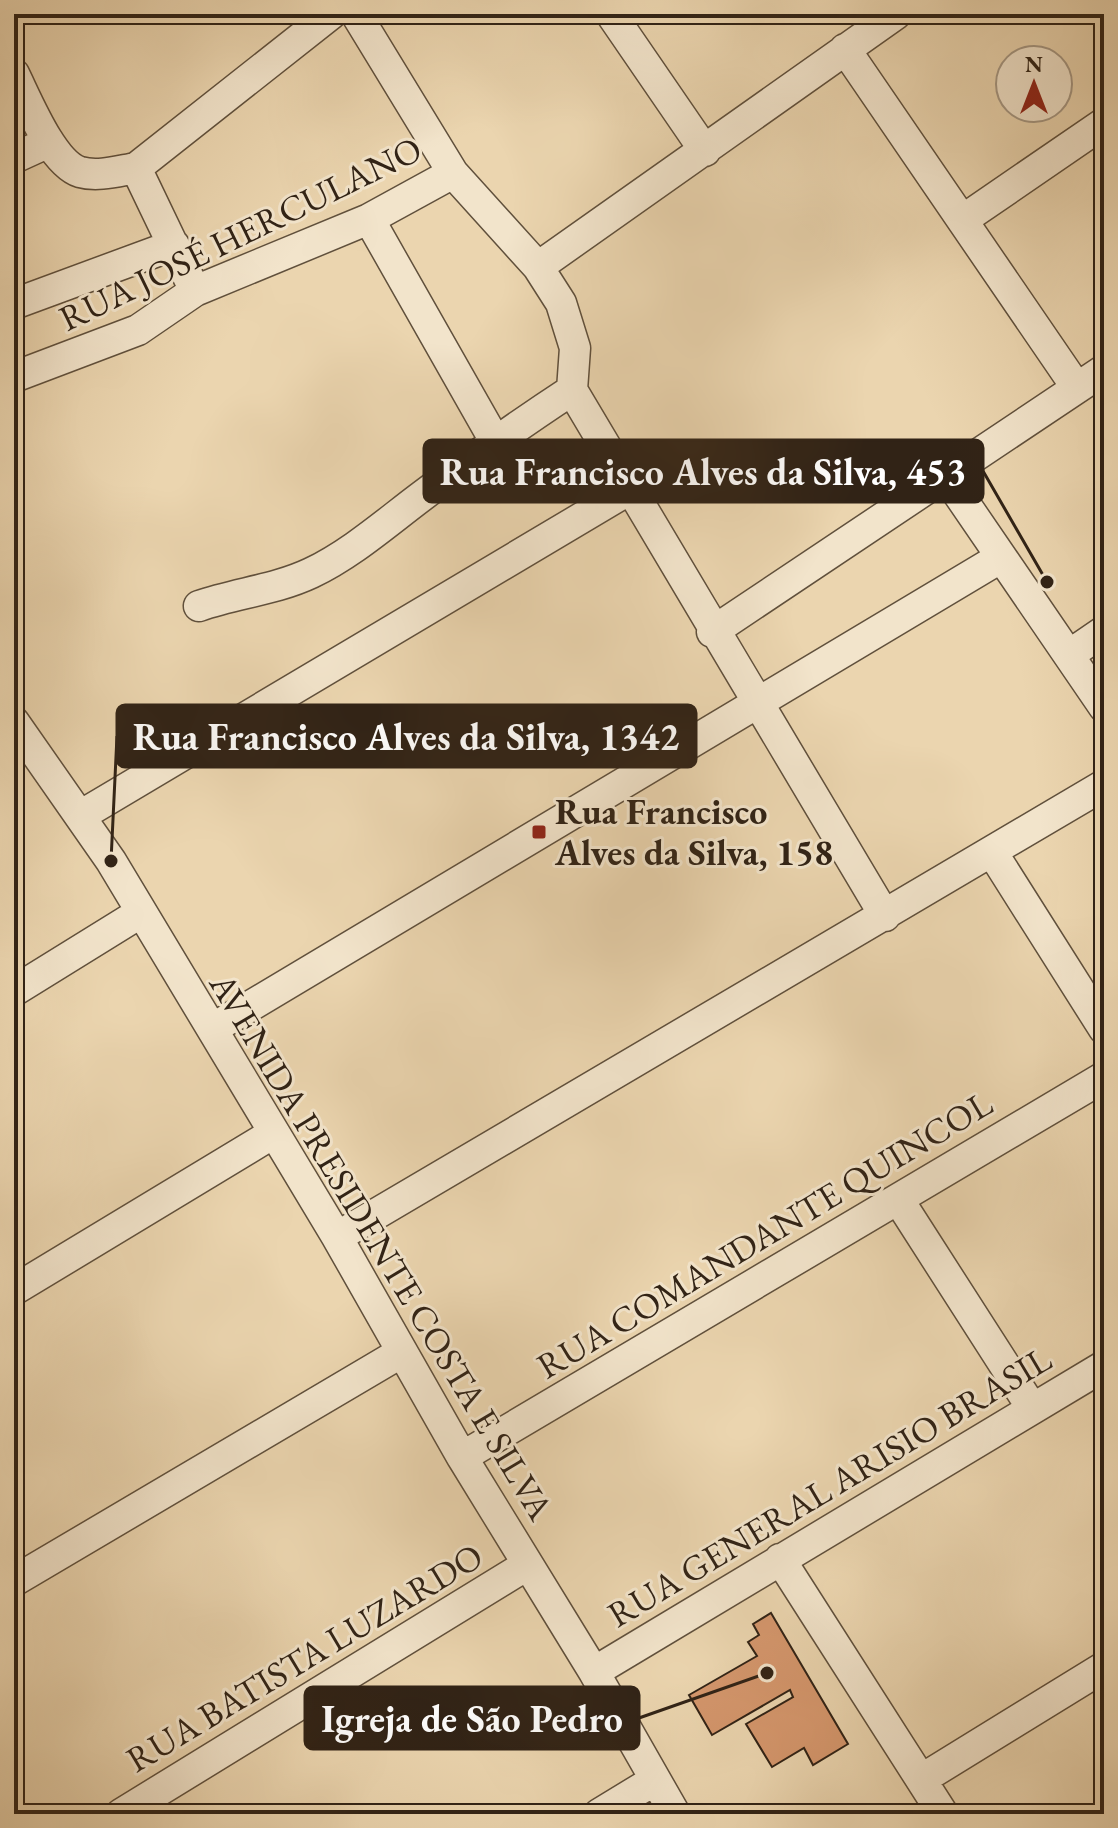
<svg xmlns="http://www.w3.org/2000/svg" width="1118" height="1828" viewBox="0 0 1118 1828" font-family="'EB Garamond',serif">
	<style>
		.building { fill: #d5976d; stroke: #312316; stroke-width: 2 }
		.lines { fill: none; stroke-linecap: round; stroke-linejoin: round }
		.street-casing { stroke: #60503c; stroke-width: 33 }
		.street { stroke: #f2e4cb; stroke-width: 30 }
		.poi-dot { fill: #8f2418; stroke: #f2e4cb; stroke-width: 3 }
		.labels { text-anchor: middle; stroke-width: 6; stroke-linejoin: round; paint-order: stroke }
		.street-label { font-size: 36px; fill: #312316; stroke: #f2e4cb }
		.poi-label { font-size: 36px; font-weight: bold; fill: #312316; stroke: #f2e4cb; text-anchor: start }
		.leader { fill: none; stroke: #312316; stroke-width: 3 }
		.callout-dot { fill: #312316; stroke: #f2e4cb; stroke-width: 3 }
		.callout { fill: #312316; stroke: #312316; stroke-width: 3 }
		.callout-label { font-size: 38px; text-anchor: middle; font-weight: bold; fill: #fff }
	</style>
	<rect width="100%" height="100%" fill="#ebd5af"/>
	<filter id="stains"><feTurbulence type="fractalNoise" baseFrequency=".0025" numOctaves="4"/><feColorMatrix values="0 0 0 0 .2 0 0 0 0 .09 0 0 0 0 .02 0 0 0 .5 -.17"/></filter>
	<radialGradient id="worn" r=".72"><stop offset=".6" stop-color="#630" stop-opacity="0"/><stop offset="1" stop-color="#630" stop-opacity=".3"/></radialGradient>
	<path class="building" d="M771,1613l77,131 -35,21 -9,-17 -32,19 -26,-43 47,-27 -3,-7 -78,45 -23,-40 68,-39 -9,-14 11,-7 -6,-11z"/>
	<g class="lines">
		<defs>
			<path id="street" d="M356,14l97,159 85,94 23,36 14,45 -3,42 313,526
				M611,14l94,137
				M845,49l232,339
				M14,74c13,26 38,89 66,98 18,5 38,-1 56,-4l195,-154
				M14,158l35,-16
				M136,168l59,123
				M369,219l126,222
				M964,219l140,-96
				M538,267l358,-253
				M14,304l160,-59
				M14,377l124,-47 57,-39 174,-72 84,-46
				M946,476l158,231
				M199,606c37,-13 76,-16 112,-33 40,-19 75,-50 111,-77 49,-37 98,-72 150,-106
				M712,632l392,-262
				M1069,655l35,-24
				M14,722l97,139 226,376 125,220 132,215 81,142
				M80,816l550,-327
				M992,852l112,177
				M14,991l126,-78
				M212,1029l788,-471
				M898,1199l134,209
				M337,1237l767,-452
				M14,1290l258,-156
				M462,1457l642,-380
				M780,1559l163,255
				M14,1581l388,-229
				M594,1672l510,-306
				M922,1779l182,-112
				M121,1814l406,-249
				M599,1814l56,-34"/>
		</defs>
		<use href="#street" class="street-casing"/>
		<use href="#street" class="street"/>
	</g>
	<rect class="poi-dot" x="531" y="824" width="16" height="16" rx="4"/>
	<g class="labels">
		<g class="street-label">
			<text transform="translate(240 233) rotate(-26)" y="13">RUA JOSÉ HERCULANO</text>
			<text transform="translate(764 1234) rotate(-31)" y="13">RUA COMANDANTE QUINCOL</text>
			<text transform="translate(382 1246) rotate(59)" y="13">AVENIDA PRESIDENTE COSTA E SILVA</text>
			<text transform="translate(829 1486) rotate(-31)" y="13">RUA GENERAL ARISIO BRASIL</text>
			<text transform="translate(304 1657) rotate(-31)" y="13">RUA BATISTA LUZARDO</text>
		</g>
		<g class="poi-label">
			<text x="555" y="824">Rua Francisco<tspan x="555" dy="41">Alves da Silva, 158</tspan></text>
		</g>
	</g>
	<path class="leader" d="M1047 582L983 471M111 861L117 736M767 1673L639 1718"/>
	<g class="callout-dot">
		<circle cx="1047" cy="582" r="8"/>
		<circle cx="111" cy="861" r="8"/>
		<circle cx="767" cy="1673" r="8"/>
	</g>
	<g class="callout">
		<rect x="424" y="440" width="559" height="62" rx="8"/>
		<rect x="117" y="705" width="579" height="62" rx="8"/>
		<rect x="305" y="1687" width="334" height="62" rx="8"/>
	</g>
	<g class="callout-label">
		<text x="703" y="485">Rua Francisco Alves da Silva, 453</text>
		<text x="406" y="750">Rua Francisco Alves da Silva, 1342</text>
		<text x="472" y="1732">Igreja de São Pedro</text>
	</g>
	<rect width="1118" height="1828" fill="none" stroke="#ebd5af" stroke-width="48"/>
	<rect x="16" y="16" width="1086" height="1796" fill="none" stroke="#312316" stroke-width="4"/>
	<rect x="24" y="24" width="1070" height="1780" fill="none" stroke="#312316" stroke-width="2"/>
	<g transform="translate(1034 84)"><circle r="38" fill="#f2e4cb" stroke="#a59783" stroke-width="2"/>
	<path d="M0-6L14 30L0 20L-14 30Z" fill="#8f2418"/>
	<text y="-12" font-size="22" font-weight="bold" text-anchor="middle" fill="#312316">N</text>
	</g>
	<rect width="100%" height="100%" filter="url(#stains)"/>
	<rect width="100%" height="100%" fill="url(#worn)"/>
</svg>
